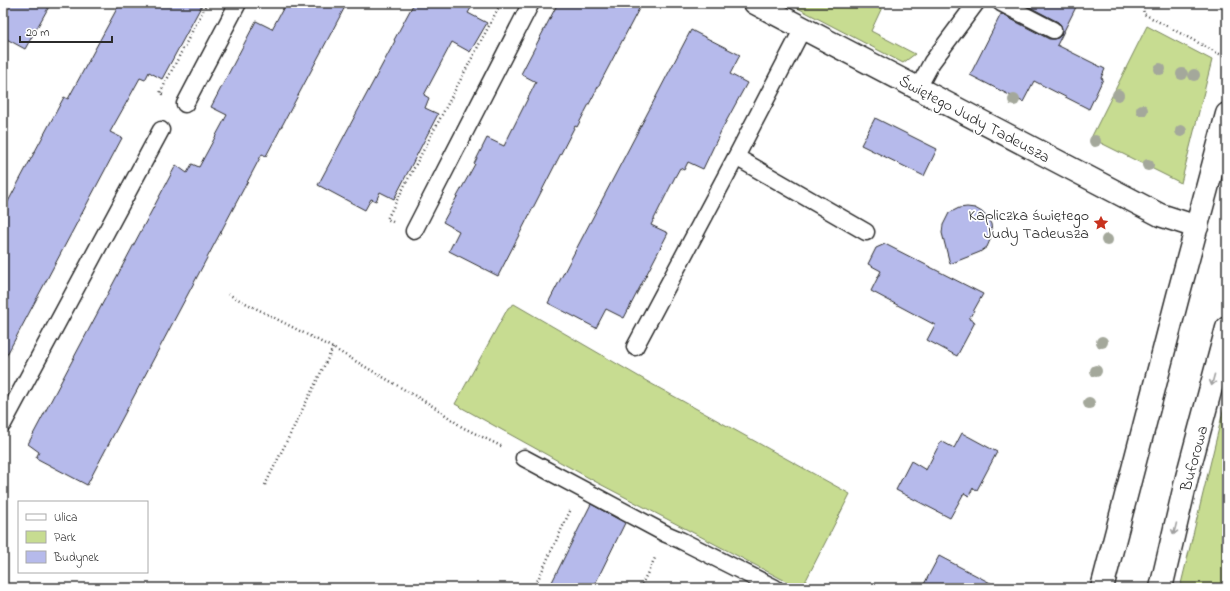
<svg xmlns="http://www.w3.org/2000/svg" width="1230" height="591" viewBox="0 0 1230 591" font-family="'Indie Flower',sans-serif">
	<style>
		.green { fill: #c7dc91; stroke: #79845e }
		.building { fill: #b6baeb; stroke: #2b2b2b }
		.lines { fill: none; stroke-linecap: round; stroke-linejoin: round }
		.service-casing { stroke: #2b2b2b; stroke-width: 19 }
		.minor-casing { stroke: #2b2b2b; stroke-width: 25 }
		.path { stroke: #2b2b2b; stroke-width: 2.5; stroke-dasharray: 1 3; stroke-linecap: butt }
		.service { stroke: #fff; stroke-width: 16 }
		.minor { stroke: #fff; stroke-width: 22 }
		.tree { fill: #a4a89b }
		.oneway { stroke: #a0a0a0 }
		.labels { text-anchor: middle; stroke-width: 3.5; stroke-linejoin: round; paint-order: stroke }
		.street-label { font-size: 16px; fill: #2b2b2b; stroke: #fff }
		.poi-label { font-size: 16px; fill: #2b2b2b; stroke: #fff; text-anchor: end }
	</style>
	<rect width="100%" height="100%" fill="#fff"/>
	<filter id="ink" filterUnits="userSpaceOnUse"><feTurbulence type="fractalNoise" baseFrequency=".025" numOctaves="2"/><feDisplacementMap in="SourceGraphic" scale="8" xChannelSelector="R" yChannelSelector="G"/><feConvolveMatrix kernelMatrix="1 2 1 2 8 2 1 2 1" color-interpolation-filters="sRGB"/></filter>
	<g filter="url(#ink)">
		<path class="green" d="M788,3h96l-13,28 44,23 -12,9z
			M1147,26l65,34 -31,123 -90,-45z
			M514,304l136,79 200,111 -48,94h-3l-201,-105 -143,-79 53,-96z
			M1227,395v193h-47z"/>
		<path class="building" d="M3,3h48l-26,46 -22,-12z
			M120,3h83l-41,76 -13,-7 -4,8 -5,-2 -16,29 -14,25 12,6 -119,224v-151l61,-114 4,2z
			M286,3h61l-81,153 -4,-2 -175,331 -51,-27 3,-6 -11,-8 148,-279 11,8 5,-9 7,3 28,-52 -16,-8 45,-86 16,8z
			M414,3h60l-6,10 19,10 -17,29 -18,-10 -28,53 5,3 -4,10 13,6 -44,85 -14,-7 -4,9 -5,-2 -6,11 -47,-25 77,-144 -1,-1z
			M558,3h84l-65,124 -2,-1 -77,150 -49,-25 10,-20 -16,-9 32,-58h-1l13,-26 17,8 32,-64 -15,-8z
			M1022,3h56l-21,42 48,24 -4,9 2,1 -14,30 -55,-28 -11,21 -53,-27 31,-61 48,25h5l4,-1 3,-3 1,-6 -1,-4 -3,-3z
			M691,30l49,25 -10,19 17,9 -25,46 -19,40 -15,-7 -4,8 -4,-2 -5,9 -24,48 17,8 -44,85 -18,-9 -10,19 -48,-25z
			M875,118l62,31 -13,27 -63,-31z
			M967,207l8,1 7,4 5,5 4,7 1,8 -2,8 -3,7 -7,5 -30,12 -8,-31 1,-8 6,-12 10,-5z
			M885,244l98,50 -14,25 6,3 -18,34 -30,-16 8,-15 -64,-34 10,-20 -13,-7 8,-16z
			M962,433l35,19 -20,38 -4,-2 -4,8 -5,-3 -14,25 -54,-28 15,-29 15,9 15,-29 13,7z
			M591,504l34,19 -32,65h-44z
			M939,556l61,32h-78z"/>
		<g class="lines">
			<defs>
				<path id="service" d="M1001,3l52,27
					M918,88l14,-26 44,-59
					M185,104l53,-101
					M736,157l130,75
					M414,231l117,-228
					M635,347l101,-190 67,-129
					M3,424l158,-294
					M524,458l142,76 14,6 95,48"/>
				<path id="minor" d="M755,3l405,212 37,12
					M1102,588l76,-292 49,-182
					M1161,588l26,-111 40,-149"/>
			</defs>
			<use href="#service" class="service-casing"/>
			<use href="#minor" class="minor-casing"/>
			<path class="path" d="M721,3l7,4
				M1142,3l2,11 83,44
				M163,94l-3,-1 47,-90
				M393,222l-6,-3 114,-216
				M228,294l105,54 103,60 26,19 41,20
				M265,485l68,-137
				M277,587l1,1
				M534,588l37,-79
				M640,588l16,-32"/>
			<use href="#service" class="service"/>
			<use href="#minor" class="minor"/>
		</g>
		<g class="tree">
			<circle cx="1160" cy="69" r="6"/>
			<circle cx="1182" cy="74" r="6"/>
			<circle cx="1194" cy="75" r="6"/>
			<circle cx="1118" cy="95" r="6"/>
			<circle cx="1014" cy="100" r="6"/>
			<circle cx="1142" cy="110" r="6"/>
			<circle cx="1181" cy="131" r="6"/>
			<circle cx="1095" cy="141" r="6"/>
			<circle cx="1148" cy="165" r="6"/>
			<circle cx="1107" cy="240" r="6"/>
			<circle cx="1102" cy="342" r="6"/>
			<circle cx="1096" cy="371" r="6"/>
			<circle cx="1089" cy="403" r="6"/>
		</g>
		<defs><path id="oneway-shaft" d="M-6 0H5M1.5-3L5.5 0L1.5 3" fill="none" stroke-width="1.6" stroke-linecap="round" stroke-linejoin="round"/></defs>
		<g class="oneway">
			<use href="#oneway-shaft" transform="translate(1213 380) rotate(105)"/>
			<use href="#oneway-shaft" transform="translate(1175 529) rotate(104)"/>
		</g>
	</g>
	<defs>
		<symbol id="sight-bare" viewBox="-9 -9 18 18"><path d="M0-6L1.8-2.2L6-1.7L2.9 1.2L3.7 5.4L0 3.3L-3.7 5.4L-2.9 1.2L-6-1.7L-1.8-2.2Z" fill="#c8321e" stroke="#fff" stroke-width="2.5" paint-order="stroke"/></symbol>
	</defs>
	<g fill-rule="evenodd">
		<use href="#sight-bare" x="1090" y="212" width="22" height="22"/>
	</g>
	<g class="labels">
		<g class="street-label">
			<text transform="translate(975 118) rotate(28)" y="6">Świętego Judy Tadeusza</text>
			<text transform="translate(1193 458) rotate(-75)" y="6">Buforowa</text>
		</g>
		<g class="poi-label">
			<text x="1089" y="220">Kapliczka świętego<tspan x="1089" dy="18">Judy Tadeusza</tspan></text>
		</g>
	</g>
	<rect width="1230" height="591" fill="none" stroke="#fff" stroke-width="16"/>
	<rect x="8" y="8" width="1214" height="575" fill="none" stroke="#2b2b2b" stroke-width="1.5" filter="url(#ink)"/>
	<rect x="18" y="501" width="130" height="72" fill="#ffffff" stroke="#aaaaaa"/>
	<rect x="26" y="514" width="20" height="6" fill="#ffffff" stroke="#aaaaaa"/>
	<text x="54" y="521" font-size="12" fill="#2b2b2b">Ulica</text>
	<rect x="26" y="531" width="20" height="12" fill="#c7dc91" stroke="#aaaaaa"/>
	<text x="54" y="541" font-size="12" fill="#2b2b2b">Park</text>
	<rect x="26" y="551" width="20" height="12" fill="#b6baeb" stroke="#aaaaaa"/>
	<text x="54" y="561" font-size="12" fill="#2b2b2b">Budynek</text>
	<path d="M20 36v6h92v-6" fill="none" stroke="#2b2b2b" stroke-width="2"/>
	<text x="26" y="36" font-size="12" fill="#2b2b2b" stroke="#ffffff" stroke-width="3" paint-order="stroke">20 m</text>
</svg>
